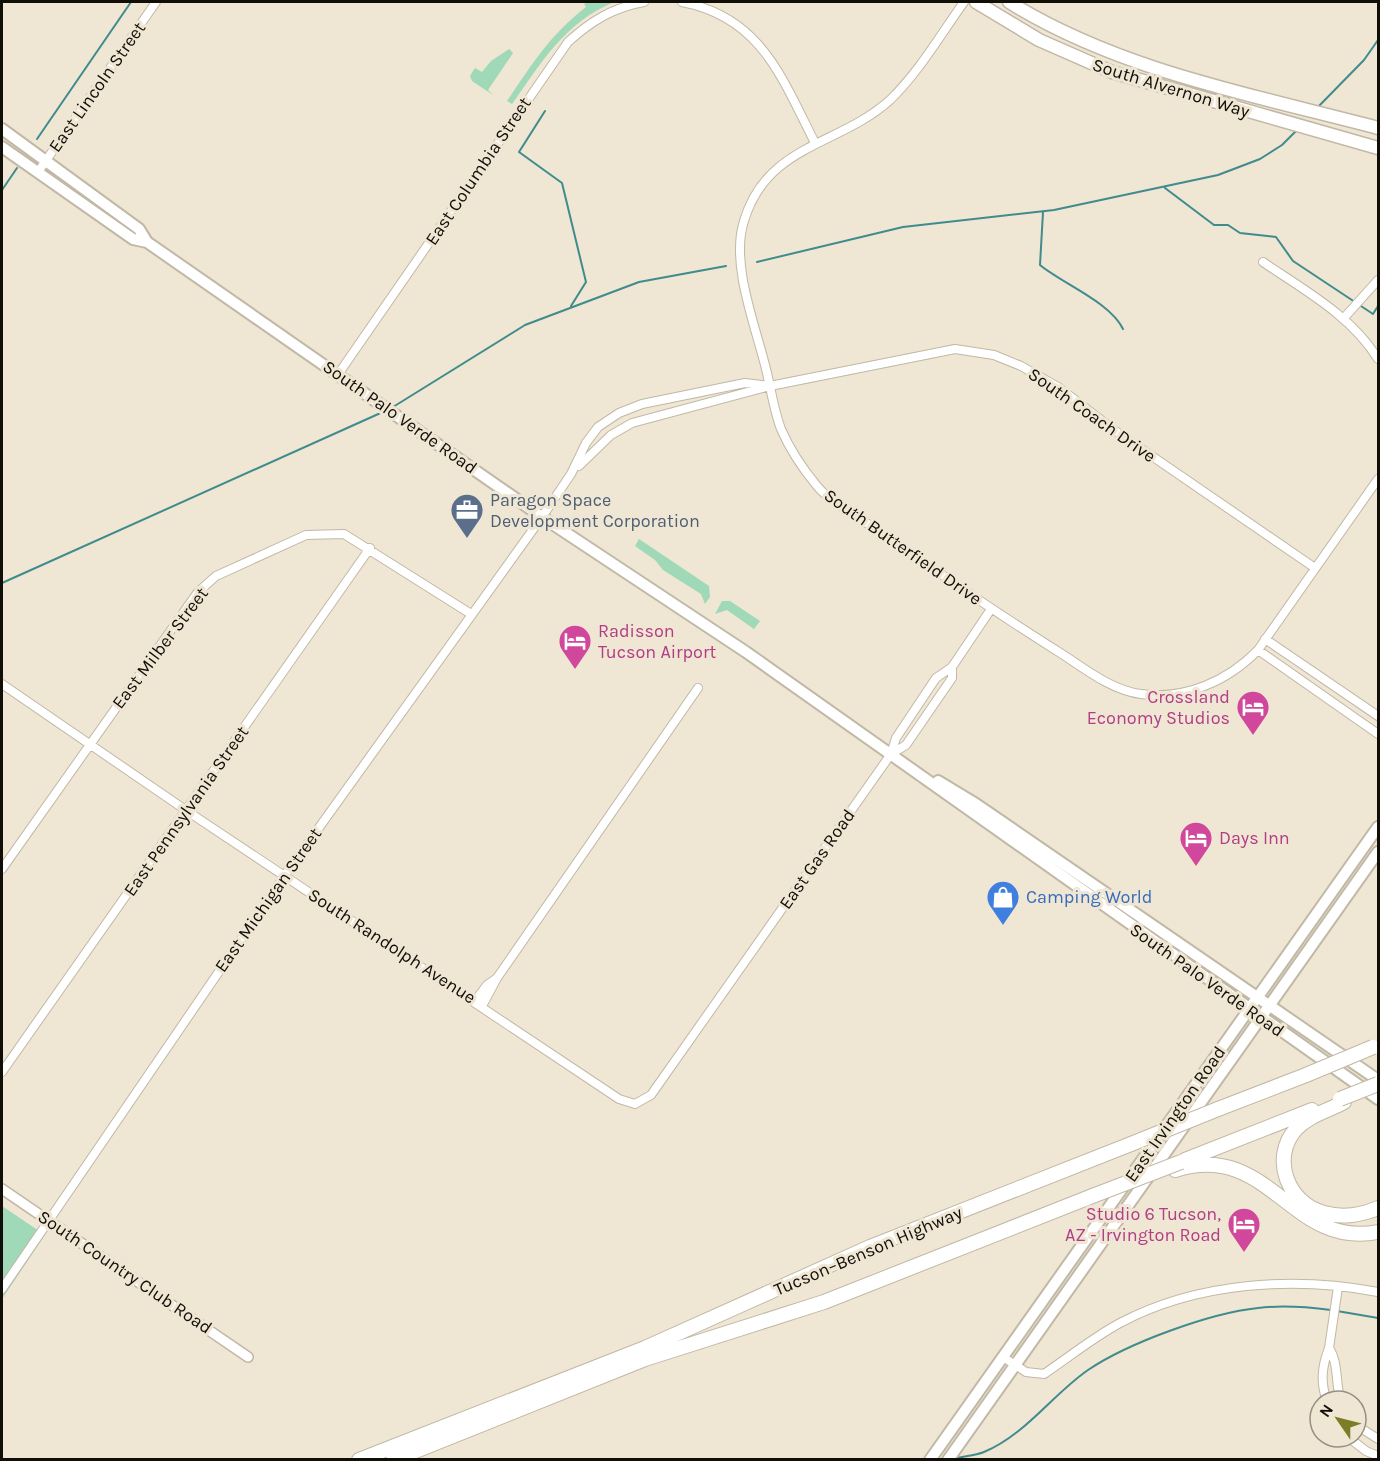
<svg xmlns="http://www.w3.org/2000/svg" width="1380" height="1461" viewBox="0 0 1380 1461" font-family="Karla,sans-serif">
	<style>
		.green { fill: #9fd9b7 }
		.lines { fill: none; stroke-linecap: round; stroke-linejoin: round }
		.stream { stroke: #3f8b8d; stroke-width: 2 }
		.minor-casing { stroke: #c1b8a6; stroke-width: 10 }
		.tertiary-casing { stroke: #c1b8a6; stroke-width: 12 }
		.secondary-casing { stroke: #c1b8a6; stroke-width: 14 }
		.primary-casing { stroke: #c1b8a6; stroke-width: 15 }
		.motorway-casing { stroke: #c1b8a6; stroke-width: 16 }
		.minor { stroke: #fff; stroke-width: 8 }
		.tertiary { stroke: #fff; stroke-width: 9 }
		.secondary { stroke: #fff; stroke-width: 10 }
		.primary { stroke: #fff; stroke-width: 12 }
		.motorway { stroke: #fff; stroke-width: 14 }
		.motorway-bridge-casing { stroke: #c1b8a6; stroke-width: 16; stroke-linecap: butt }
		.motorway-bridge { stroke: #fff; stroke-width: 14 }
		.labels { text-anchor: middle; stroke-width: 6; stroke-linejoin: round; paint-order: stroke }
		.street-label { font-size: 18px; fill: #110e08; stroke: #efe6d3 }
		.service-label { font-size: 18px; fill: #4e5e75; stroke: #efe6d3; text-anchor: start }
		.hotel-label { font-size: 18px; fill: #b23c85; stroke: #efe6d3; text-anchor: start }
		.shop-label { font-size: 18px; fill: #366cbe; stroke: #efe6d3; text-anchor: start }
	</style>
	<rect width="100%" height="100%" fill="#efe6d3"/>
	<path class="green" d="M588,2h26c-50,21 -72,60 -102,102l-5,-3c26,-38 42,-65 79,-94l-2,-3z
		M509,49l4,4 -25,37 5,5 -21,-14 -2,-5 5,-8 7,4 9,-11z
		M639,539l70,47 1,11 -5,7 -4,-10 -38,-24 -8,-10 -20,-14z
		M722,601h8l30,20 -6,8 -27,-19 -12,4z
		M2,1206l43,29 -43,64z"/>
	<g class="lines">
		<path class="stream" d="M1316,109l48,-49 14,-20
			M545,111l-26,41 43,31 24,99 -15,24
			M37,139l94,-137
			M1165,188l49,37h14l12,8 36,4 17,24 80,53 5,-8
			M2,190l15,-22
			M1043,212l-3,53c23,19 70,37 83,64
			M757,262l146,-35 151,-17 164,-35 42,-16 22,-14 16,-16
			M393,407l132,-82 114,-43 87,-16
			M2,583l383,-172
			M1337,1311l41,7
			M953,1459c10,-3 21,-3 31,-7 41,-17 68,-57 104,-82 40,-27 122,-57 170,-62 24,-3 50,-1 73,2"/>
		<defs>
			<path id="minor" d="M682,2c79,15 100,76 133,141
				M964,2c-23,32 -45,70 -74,98 -51,46 -123,44 -146,121 -14,43 12,106 22,148 5,20 8,42 15,60 9,21 22,40 36,57 15,18 48,35 68,49 58,41 116,81 177,119 23,15 51,37 79,40 44,6 87,-13 117,-44l120,-171
				M38,172l118,-170
				M1263,262c41,28 89,54 115,97
				M1343,319l35,-39
				M339,373l229,-331c23,-21 46,-35 76,-40
				M579,466l32,-31 21,-12 138,-37 185,-37 39,6 27,11 37,21 56,43 201,138
				M1265,639l113,77
				M1258,650l120,84
				M2,684l185,127 432,288 16,5 16,-9 240,-341 5,-16 40,-60 16,-11 39,-58
				M891,754l15,-9 46,-67v-11
				M2,869l196,-277 18,-16 90,-41 38,-1 127,80
				M475,1001l12,-16 10,-7
				M482,1006l15,-28 201,-290
				M2,1072l368,-524
				M2,1289l283,-414 257,-358 29,-43 15,-31 12,-16 21,-14 23,-9 103,-21 25,3
				M1329,1348l9,-61
				M1003,1357l23,15 18,2c25,-17 50,-37 76,-51 77,-41 174,-47 258,-31
				M1327,1401c-7,-19 -5,-35 2,-53 10,15 6,36 12,53
				M1356,1425l22,14
				M1348,1437l18,14 12,5"/>
			<path id="tertiary" d="M2,1189l246,168"/>
			<path id="secondary" d="M2,129l137,100 8,13 395,275 204,135 632,447
				M2,147l131,92 14,3
				M938,781l38,23 402,276
				M930,1460l448,-633
				M948,1460l430,-608"/>
			<path id="primary" d="M976,2l63,38 73,32 266,76
				M1009,2c111,69 245,93 369,126"/>
			<path id="motorway" d="M1344,1102c-16,9 -35,13 -48,27 -26,29 -8,75 28,84 18,5 38,2 54,-5
				M1218,1109l88,-34
				M1185,1160l127,-50
				M1175,1170c95,-30 115,79 203,62
				M359,1460l286,-112 225,-101 261,-103
				M393,1460l252,-101 179,-57 271,-107"/>
		</defs>
		<use href="#minor" class="minor-casing"/>
		<use href="#tertiary" class="tertiary-casing"/>
		<use href="#secondary" class="secondary-casing"/>
		<use href="#primary" class="primary-casing"/>
		<use href="#motorway" class="motorway-casing"/>
		<use href="#minor" class="minor"/>
		<use href="#tertiary" class="tertiary"/>
		<use href="#secondary" class="secondary"/>
		<use href="#primary" class="primary"/>
		<use href="#motorway" class="motorway"/>
		<defs>
			<path id="motorway-bridge" d="M1306,1075l67,-28
				M1340,1099l38,-15
				M1131,1144l87,-35
				M1095,1195l86,-33"/>
		</defs>
		<use href="#motorway-bridge" class="motorway-bridge-casing"/>
		<use href="#motorway-bridge" class="motorway-bridge"/>
	</g>
	<defs>
		<symbol id="office-pin" viewBox="-11 -11 22 30"><path d="M0 17L-7.5 6A9.5 9.5 0 1 1 7.5 6Z" fill="#5c6f8a" stroke="#efe6d3"/><path d="M-6-3h4V-5.5h4V-3h4V5H-6ZM-1-4.5V-3h2v-1.5ZM-6 0V1H6V0Z" fill="#fff"/></symbol>
		<symbol id="hotel-pin" viewBox="-11 -11 22 30"><path d="M0 17L-7.5 6A9.5 9.5 0 1 1 7.5 6Z" fill="#d1479c" stroke="#efe6d3"/><path d="M-6-4.5h1.5V1H6V5H4.5V3h-9V5H-6ZM-4 0a1.8 1.8 0 1 1 3.6 0ZM.5 0V-2.5h3Q6-2.5 6 0Z" fill="#fff"/></symbol>
		<symbol id="shop-pin" viewBox="-11 -11 22 30"><path d="M0 17L-7.5 6A9.5 9.5 0 1 1 7.5 6Z" fill="#3f7fe0" stroke="#efe6d3"/><path d="M-5-2.5h2.3a2.7 3.5 0 0 1 5.4 0H5L5.5 6h-11ZM-1.5-2.5h3a1.5 2.3 0 0 0-3 0Z" fill="#fff"/></symbol>
	</defs>
	<g fill-rule="evenodd">
		<use href="#office-pin" x="448" y="491" width="38" height="52"/>
		<use href="#hotel-pin" x="556" y="622" width="38" height="52"/>
		<use href="#hotel-pin" x="1234" y="688" width="38" height="52"/>
		<use href="#hotel-pin" x="1177" y="819" width="38" height="52"/>
		<use href="#shop-pin" x="984" y="878" width="38" height="52"/>
		<use href="#hotel-pin" x="1225" y="1205" width="38" height="52"/>
	</g>
	<g class="labels">
		<g class="street-label">
			<text transform="translate(97 87) rotate(-55)" y="6">East Lincoln Street</text>
			<text transform="translate(1171 88) rotate(17)" y="6">South Alvernon Way</text>
			<text transform="translate(478 171) rotate(-56)" y="6">East Columbia Street</text>
			<text transform="translate(1092 415) rotate(35)" y="6">South Coach Drive</text>
			<text transform="translate(400 417) rotate(35)" y="6">South Palo Verde Road</text>
			<text transform="translate(903 547) rotate(35)" y="6">South Butterfield Drive</text>
			<text transform="translate(160 648) rotate(-53)" y="6">East Milber Street</text>
			<text transform="translate(186 811) rotate(-55)" y="6">East Pennsylvania Street</text>
			<text transform="translate(817 859) rotate(-55)" y="6">East Gas Road</text>
			<text transform="translate(268 900) rotate(-55)" y="6">East Michigan Street</text>
			<text transform="translate(392 946) rotate(33)" y="6">South Randolph Avenue</text>
			<text transform="translate(1207 980) rotate(35)" y="6">South Palo Verde Road</text>
			<text transform="translate(1175 1114) rotate(-55)" y="6">East Irvington Road</text>
			<text transform="translate(868 1251) rotate(-23)" y="6">Tucson–Benson Highway</text>
			<text transform="translate(125 1272) rotate(34)" y="6">South Country Club Road</text>
		</g>
		<g class="service-label">
			<text x="490" y="506">Paragon Space<tspan x="490" dy="21">Development Corporation</tspan></text>
		</g>
		<g class="hotel-label">
			<text x="598" y="637">Radisson<tspan x="598" dy="21">Tucson Airport</tspan></text>
			<text x="1230" y="703" text-anchor="end">Crossland<tspan x="1230" dy="21">Economy Studios</tspan></text>
			<text x="1219" y="844">Days Inn</text>
			<text x="1221" y="1220" text-anchor="end">Studio 6 Tucson,<tspan x="1221" dy="21">AZ - Irvington Road</tspan></text>
		</g>
		<g class="shop-label">
			<text x="1026" y="903">Camping World</text>
		</g>
	</g>
	<rect width="1380" height="1461" fill="none" stroke="#110e08" stroke-width="6"/>
	<g transform="translate(1338 1419) rotate(305)"><circle r="28" fill="#efe6d3" stroke="#969082" stroke-width="1.5"/>
	<path d="M0-4.5L10 22L0 15L-10 22Z" fill="#7d7d25"/>
	<text y="-9" font-size="16" font-weight="bold" text-anchor="middle" fill="#110e08">N</text>
	</g>
</svg>
